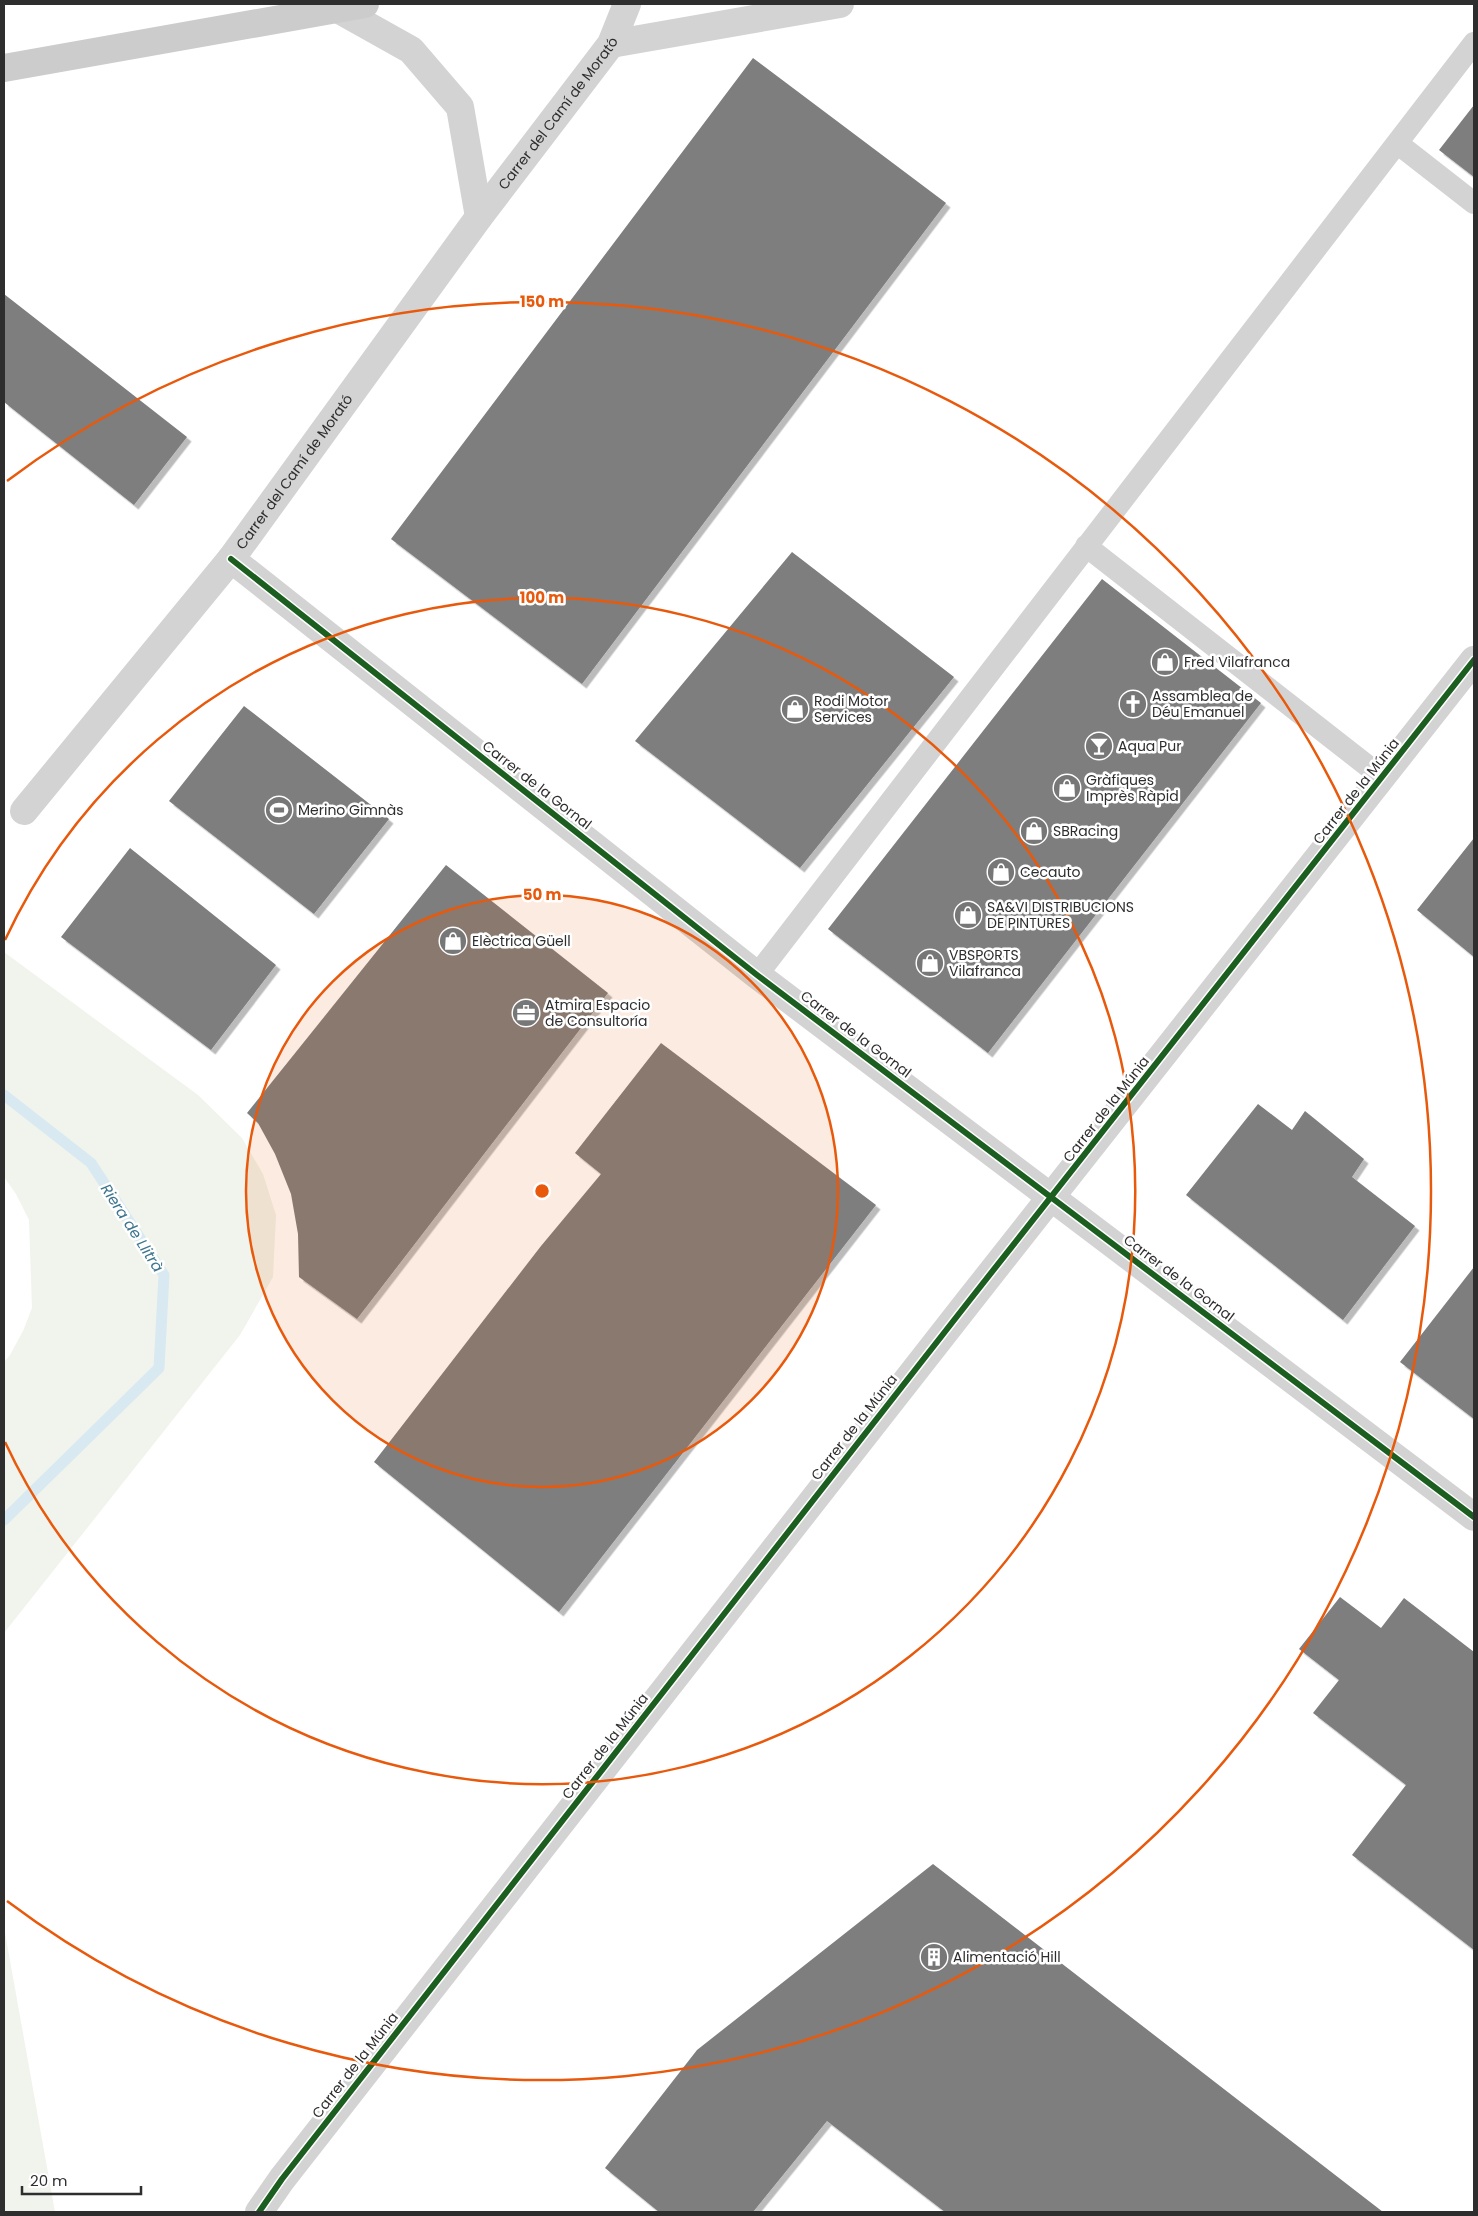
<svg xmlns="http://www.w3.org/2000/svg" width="1478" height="2216" viewBox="0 0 1478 2216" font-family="Poppins,sans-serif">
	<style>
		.green { fill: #f1f4ec }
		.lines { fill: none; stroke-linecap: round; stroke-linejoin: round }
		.stream { stroke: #d8e9f1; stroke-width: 11 }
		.building { fill: #7e7e7e; filter: url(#shadow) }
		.lane { stroke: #d3d3d3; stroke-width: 22 }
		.street { stroke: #d3d3d3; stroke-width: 28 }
		.secondary { stroke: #ccc; stroke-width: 28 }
		.cycleway-casing { stroke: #fff; stroke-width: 9 }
		.cycleway { stroke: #1b5e20; stroke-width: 6 }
		.ring { fill: none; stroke: #e8590c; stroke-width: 2.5 }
		.labels { text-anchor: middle; stroke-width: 5; stroke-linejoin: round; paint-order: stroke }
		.street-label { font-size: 14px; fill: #2e2e2e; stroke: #fff }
		.poi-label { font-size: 14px; fill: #2e2e2e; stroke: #fff; text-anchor: start }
		.water-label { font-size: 15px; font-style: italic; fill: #3d758f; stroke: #fff }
		.centre { fill: #e8590c; stroke: #fff; stroke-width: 2.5 }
		.ring-label { font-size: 15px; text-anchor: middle; font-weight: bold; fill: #e8590c; stroke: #fff; stroke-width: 5; stroke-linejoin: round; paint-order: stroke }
	</style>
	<defs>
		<filter id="shadow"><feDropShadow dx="4.5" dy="4.5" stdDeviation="0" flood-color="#0004"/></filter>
	</defs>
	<rect width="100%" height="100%" fill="#fff"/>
	<path class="green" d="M4,952l194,143 44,43 21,36 13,41 -3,62 -33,58 -236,298v-271l6,-7 13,-24 9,-23 -3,-88 -13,-26 -12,-17z
		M4,1927l51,285h-51z"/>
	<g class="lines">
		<path class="stream" d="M4,1095l87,68 73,112 -5,93 -155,152"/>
	</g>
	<path class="building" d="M753,58l193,145 -364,481 -191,-145z
		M1474,105v72l-35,-27z
		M4,294l183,143 -53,68 -130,-103z
		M792,552l162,125 -154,191 -165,-127z
		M1102,579l159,124 -273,350 -160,-124z
		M244,706l145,113 -75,95 -145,-113z
		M1474,838v119l-57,-47z
		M130,848l146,117 -65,85 -150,-113z
		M446,865l162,128 -251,326 -58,-42 -1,-43 -7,-40 -16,-40 -17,-31 -11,-10z
		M661,1043l215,162 -317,407 -185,-150 167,-216 60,-72 -26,-21z
		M1258,1104l34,26 13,-19 59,48 -12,18 63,49 -72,94 -157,-125z
		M1474,1267v152l-74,-57z
		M1340,1597l41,31 23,-30 70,54v298l-122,-95 54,-70 -93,-72 26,-33 -40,-31z
		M933,1864l450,348h-438l-118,-91 -74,91h-94l-54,-44 92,-118z"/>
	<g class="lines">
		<path class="lane" d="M1397,143l77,60
			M1086,546l297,232
			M757,975l717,-932"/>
		<g class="street">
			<path d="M336,8l75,42 49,57 19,110"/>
			<path d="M611,44l229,-40"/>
			<path d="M231,559l526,416 717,542"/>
			<path id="s1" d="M24,811l207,-252 248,-342 132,-173 16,-40"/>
			<path d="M259,2212l23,-33 687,-878 505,-641"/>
		</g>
		<path class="secondary" d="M4,68l361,-64"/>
		<defs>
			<path id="cycleway" d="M231,559l526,416 717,542
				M259,2212l23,-33 687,-878 505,-641"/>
		</defs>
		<use href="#cycleway" class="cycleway-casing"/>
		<use href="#cycleway" class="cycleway"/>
	</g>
	<circle cx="542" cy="1191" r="296" fill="#e8590c" fill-opacity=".12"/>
	<g class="ring">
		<circle cx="542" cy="1191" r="296"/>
		<path d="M5 940A593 593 0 1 1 5 1442"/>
		<path d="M7 481A889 889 0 1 1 7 1901"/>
	</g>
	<defs>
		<symbol id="shop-disc" viewBox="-11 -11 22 22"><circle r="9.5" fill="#777" stroke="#fff"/><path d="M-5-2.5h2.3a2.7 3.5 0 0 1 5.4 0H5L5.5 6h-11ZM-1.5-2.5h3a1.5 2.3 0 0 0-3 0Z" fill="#fff"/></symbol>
		<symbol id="church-disc" viewBox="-11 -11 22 22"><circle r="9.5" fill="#777" stroke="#fff"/><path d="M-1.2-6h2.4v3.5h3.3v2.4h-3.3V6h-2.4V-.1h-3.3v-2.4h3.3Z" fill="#fff"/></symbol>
		<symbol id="bar-disc" viewBox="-11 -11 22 22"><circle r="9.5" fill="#777" stroke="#fff"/><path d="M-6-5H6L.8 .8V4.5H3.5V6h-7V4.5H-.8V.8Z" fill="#fff"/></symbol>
		<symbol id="stadium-disc" viewBox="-11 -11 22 22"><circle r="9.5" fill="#777" stroke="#fff"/><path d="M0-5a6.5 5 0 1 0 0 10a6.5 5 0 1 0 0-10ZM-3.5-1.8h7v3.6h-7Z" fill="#fff"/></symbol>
		<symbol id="office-disc" viewBox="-11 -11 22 22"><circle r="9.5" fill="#777" stroke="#fff"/><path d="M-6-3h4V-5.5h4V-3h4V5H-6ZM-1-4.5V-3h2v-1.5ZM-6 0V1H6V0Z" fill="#fff"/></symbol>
		<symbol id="building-disc" viewBox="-11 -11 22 22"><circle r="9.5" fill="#777" stroke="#fff"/><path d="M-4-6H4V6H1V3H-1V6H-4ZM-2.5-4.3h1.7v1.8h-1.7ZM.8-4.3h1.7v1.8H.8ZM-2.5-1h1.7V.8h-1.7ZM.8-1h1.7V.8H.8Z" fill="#fff"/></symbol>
	</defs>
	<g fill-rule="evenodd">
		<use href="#shop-disc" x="1149" y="646" width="32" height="32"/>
		<use href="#church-disc" x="1117" y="688" width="32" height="32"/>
		<use href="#shop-disc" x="779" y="693" width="32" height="32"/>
		<use href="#bar-disc" x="1083" y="730" width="32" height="32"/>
		<use href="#shop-disc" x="1051" y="772" width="32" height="32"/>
		<use href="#stadium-disc" x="263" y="794" width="32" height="32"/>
		<use href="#shop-disc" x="1018" y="815" width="32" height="32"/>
		<use href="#shop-disc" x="985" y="856" width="32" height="32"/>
		<use href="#shop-disc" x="952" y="899" width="32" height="32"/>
		<use href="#shop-disc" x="437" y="925" width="32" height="32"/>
		<use href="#shop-disc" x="914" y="947" width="32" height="32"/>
		<use href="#office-disc" x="510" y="997" width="32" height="32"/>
		<use href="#building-disc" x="918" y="1941" width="32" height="32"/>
	</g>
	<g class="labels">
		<g class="street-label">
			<text dy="5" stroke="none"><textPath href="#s1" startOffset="879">Carrer del Camí de Morató</textPath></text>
			<text dy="5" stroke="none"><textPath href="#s1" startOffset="434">Carrer del Camí de Morató</textPath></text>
			<text transform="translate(537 785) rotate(38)" y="5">Carrer de la Gornal</text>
			<text transform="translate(1356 791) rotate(-52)" y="5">Carrer de la Múnia</text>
			<text transform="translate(856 1034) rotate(37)" y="5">Carrer de la Gornal</text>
			<text transform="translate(1106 1109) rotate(-52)" y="5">Carrer de la Múnia</text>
			<text transform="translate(1179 1278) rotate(37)" y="5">Carrer de la Gornal</text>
			<text transform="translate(854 1427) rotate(-52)" y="5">Carrer de la Múnia</text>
			<text transform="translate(605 1746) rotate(-52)" y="5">Carrer de la Múnia</text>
			<text transform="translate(355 2065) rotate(-52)" y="5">Carrer de la Múnia</text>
		</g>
		<g class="poi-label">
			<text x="1184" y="667">Fred Vilafranca</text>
			<text x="1152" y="701">Assamblea de<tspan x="1152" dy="16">Déu Emanuel</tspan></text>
			<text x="814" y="706">Rodi Motor<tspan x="814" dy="16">Services</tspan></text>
			<text x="1118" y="751">Aqua Pur</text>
			<text x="1086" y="785">Gràfiques<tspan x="1086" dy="16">Imprès Ràpid</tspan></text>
			<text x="298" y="815">Merino Gimnàs</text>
			<text x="1053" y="836">SBRacing</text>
			<text x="1020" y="877">Cecauto</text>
			<text x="987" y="912">SA&amp;VI DISTRIBUCIONS<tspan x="987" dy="16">DE PINTURES</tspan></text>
			<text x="472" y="946">Elèctrica Güell</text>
			<text x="949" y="960">VBSPORTS<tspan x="949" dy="16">Vilafranca</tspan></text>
			<text x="545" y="1010">Atmira Espacio<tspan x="545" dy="16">de Consultoría</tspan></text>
			<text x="953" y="1962">Alimentació Hill</text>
		</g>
		<g class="water-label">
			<text transform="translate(132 1228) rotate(57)" y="5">Riera de Llitrà</text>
		</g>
	</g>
	<circle cx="542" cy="1191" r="8" class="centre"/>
	<g class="ring-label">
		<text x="542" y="307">150 m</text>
		<text x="542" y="603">100 m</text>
		<text x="542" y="900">50 m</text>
	</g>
	<rect width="1478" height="2216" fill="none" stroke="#2e2e2e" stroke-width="10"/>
	<path d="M22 2186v8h119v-8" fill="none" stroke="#2e2e2e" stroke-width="2.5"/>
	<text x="30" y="2186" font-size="15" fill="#2e2e2e" stroke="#ffffff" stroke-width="4" paint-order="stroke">20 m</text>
</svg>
